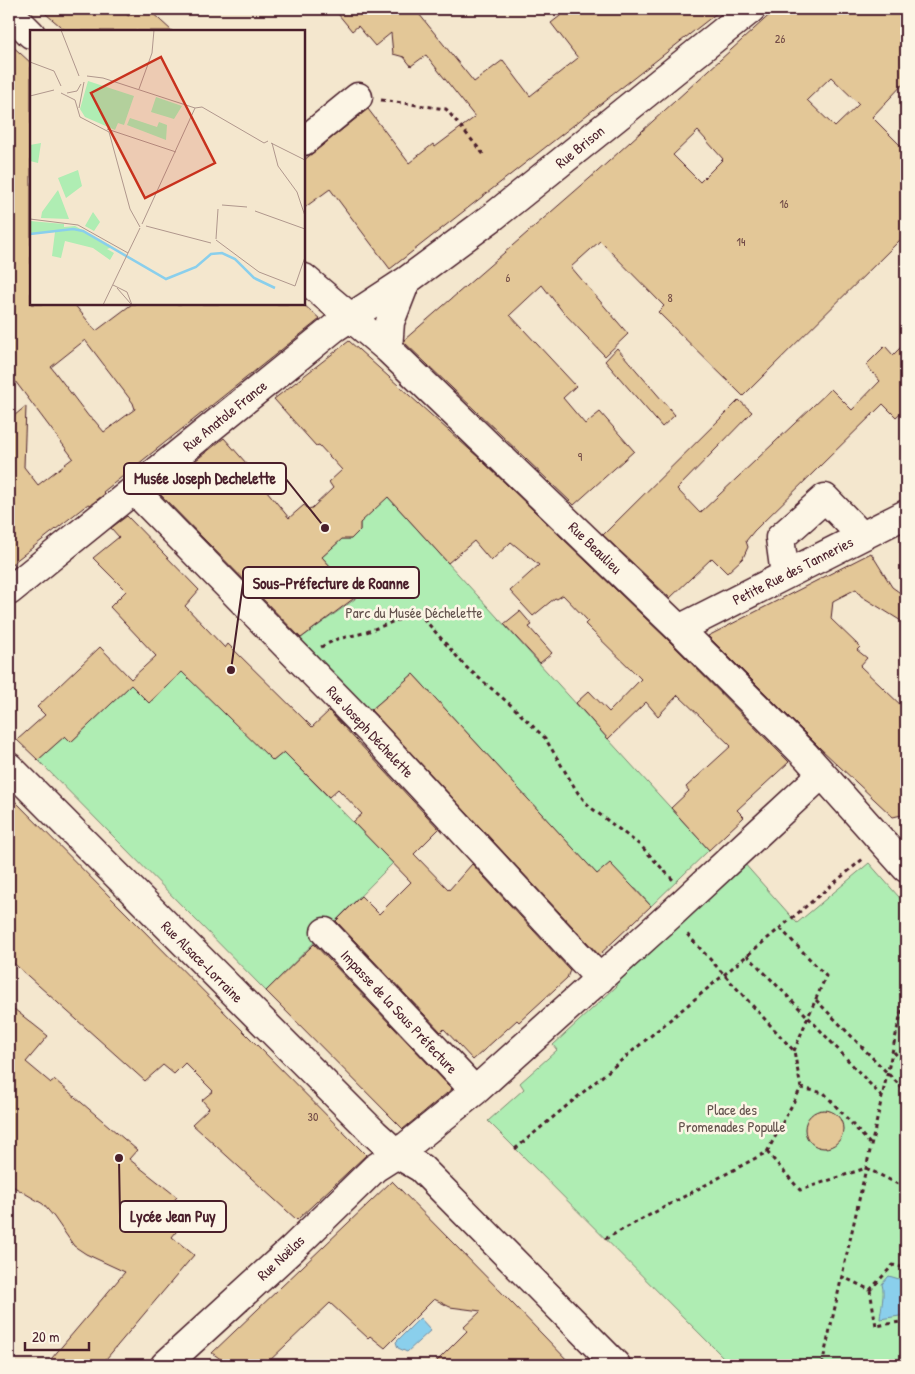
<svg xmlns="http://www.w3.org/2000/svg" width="915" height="1374" viewBox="0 0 915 1374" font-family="'Patrick Hand',sans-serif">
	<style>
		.green { fill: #afedb3; stroke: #7c866f }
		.water { fill: #8acfec; stroke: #70899f }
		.building { fill: #e3c797; stroke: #4a1f2b; fill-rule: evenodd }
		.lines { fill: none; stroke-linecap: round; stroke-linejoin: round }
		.minor-casing { stroke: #4a1f2b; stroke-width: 31 }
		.path { stroke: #4a1f2b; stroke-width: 3; stroke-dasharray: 4 4; stroke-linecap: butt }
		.minor { stroke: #fcf5e5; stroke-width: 28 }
		.labels { text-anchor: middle; stroke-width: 5; stroke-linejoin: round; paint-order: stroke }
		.number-label { font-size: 12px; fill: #704946 }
		.street-label { font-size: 15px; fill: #4a1f2b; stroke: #fcf5e5 }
		.park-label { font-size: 15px; fill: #63524d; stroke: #fcf5e5 }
		.inset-river { fill: none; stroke: #8acfec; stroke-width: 2.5 }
		.inset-road { fill: none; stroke: #b0978d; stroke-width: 1 }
		.view { fill: #c8321e; fill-opacity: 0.15; stroke: #c8321e; stroke-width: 2.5 }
		.inset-edge { fill: none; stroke: #4a1f2b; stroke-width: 2.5 }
		.leader { fill: none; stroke: #4a1f2b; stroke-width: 2 }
		.callout-dot { fill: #4a1f2b; stroke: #fcf5e5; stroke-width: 2 }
		.callout { fill: #fcf5e5; stroke: #4a1f2b; stroke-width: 2 }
		.callout-label { font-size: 16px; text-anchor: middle; font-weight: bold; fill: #4a1f2b }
	</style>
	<rect width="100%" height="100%" fill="#f4e7ce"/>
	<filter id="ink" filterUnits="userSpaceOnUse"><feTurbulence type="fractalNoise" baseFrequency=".02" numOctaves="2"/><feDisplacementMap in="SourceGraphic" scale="10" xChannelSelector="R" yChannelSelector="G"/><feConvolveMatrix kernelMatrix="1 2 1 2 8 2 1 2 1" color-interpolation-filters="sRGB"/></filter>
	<g filter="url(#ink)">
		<path class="green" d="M387,496l322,354 -58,56 -15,-17 -39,-15 -4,-4 -180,-196 -47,40 -69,-73 58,-42 -1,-6 -32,-36 20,-18h9l9,-9v-7z
			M188,666l85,95 11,-9 109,111 -127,128 -228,-231 27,-24 6,6 60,-57 18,18z
			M743,862l54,61 72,-60 37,42v460h-175l-243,-244 36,-32 -4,-6 37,-33 -4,-5 64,-59 -3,-4z"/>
		<path class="water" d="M889,1276l10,3 7,-3v39l-26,4c1,-12 5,-24 2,-35z
			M420,1318l11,12 -24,22 -9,-4 -2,-6z"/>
		<path class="building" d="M40,9h82l6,7 11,-7h9l24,22h-106z
			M334,9h81l59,73 29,-22 27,36 48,-38 -27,-35 18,-14h153l-332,260 -60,-80 -26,19v-48l64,-51 41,54 24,-19 2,3 40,-30 -49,-62 -15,11 -7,-9 -11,-3 -2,-21 -16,13 -17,-20 -6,5z
			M776,9h130v72l-34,36 34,34v83l-163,162 -85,-84 6,-6 -64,-65 -29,26 57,67 -23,22 -42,-44 -21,-27 -32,30 66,71 -13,12 22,26 15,-12 34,39 -60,54 -170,-163v-2l193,-168zM831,77l28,27 -24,23 -28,-27zM698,131l25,28 -23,23 -27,-27z
			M9,43l22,20v241h43l22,27 36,-27h171l17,15 -217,173 2,2 -15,11 -2,-1 -79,62v-146l17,-14 -2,61 14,18 35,-27 -64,-85zM85,340l48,63 2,6 -31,23 -10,-12 -5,-3 -38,-50z
			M349,341l130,117 189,182 121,122 -52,48 7,7 -35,33 -38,-42 18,-17 -3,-4 45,-41 -53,-51 -20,21 -12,-14 -38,37 -32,-36 13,-12 20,21 32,-33 -56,-55 3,-3 -25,-26 -6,4 -2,-1 -22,18 -23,-25 29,-26 -28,-23 -20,19 -17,-20 -26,22 -60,-66 -28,26v7l-9,9h-9l-20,18 35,39 -56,42 -144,-147 67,-53 45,51 -2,2 22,27 15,-13 4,4 4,-1 21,-20 -4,-6 13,-12 -23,-25 -3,1 -42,-47z
			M906,342v66l-10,9 -13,-13 -129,127 -8,10 2,6 -5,11 -16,15 -15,-15 -42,40 -67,-63 136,-135 13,12 -75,77 23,24 131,-124 21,21 28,-29 -14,-16 19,-19 8,9z
			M617,348l58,67 -13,12 -57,-66z
			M127,516l72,74 -14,16 40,42 3,-4 84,83 17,-16 110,118 -25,25 35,36 23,-26 98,106 -3,8 -48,44 -2,-2 -44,40 -29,-31 -3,3 -105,-111 25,-25 18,18 32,-32 -58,-60 9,-8 -24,-25 -9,8 -45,-45 -11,9 -91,-89 -33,31 -18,-18 -60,57 -6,-6 -27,24 -21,-20 28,-25 -8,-8 63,-60 31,32 25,-23 -46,-49 16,-16 -33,-33 26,-21 -8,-9z
			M871,553l21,34 14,10v27l-45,-28 -5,-7 -23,12 -2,18 29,28 -3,3 10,8 -7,8 46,44v49l-6,19 6,2v34l-13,3 -72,-68 -113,-113z
			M520,611l12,14 -3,2 23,26 -12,10 -36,-39z
			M413,674l184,200 13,-11 41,43 -52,49 -228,-245z
			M9,795l357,360 -69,65 -105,-96 17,-16 -7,-8 11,-9 -28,-28 -11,11 -11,-9 -18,16 -136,-122z
			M314,944l138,145 -49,40 -137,-138z
			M9,1005l39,31 -22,26 25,21 4,-3 82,70 -8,9 48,38 -7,8 17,13 -15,19 22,18 -93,110h-55l79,-93 -39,-18 -12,-8 -20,-29 -11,-13 -34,-20z
			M805 1129a19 19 0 1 1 38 0a19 19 0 1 1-38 0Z
			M392,1181l120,122 60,62h-139l34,-34 -3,-4 17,-16 -31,-4 -16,-8 -49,49 -15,-12 -2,2 -38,-35 -65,62h-36l-17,-12z"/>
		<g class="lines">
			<defs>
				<path id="minor" d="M9,12l22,22
					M304,141l54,-44
					M304,278l84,71 291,280 127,127 100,112
					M388,349l2,-27 16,-41
					M134,490l237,242 229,247
					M785,575l-5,-37 45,-40 37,38
					M9,591l325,-263 72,-47 88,-65 257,-207
					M679,629l227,-115
					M9,767l365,366 23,21 24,14 195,197
					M325,932l150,159
					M165,1365l127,-116 83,-81 22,-14 78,-63 194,-175 153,-142"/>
			</defs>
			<use href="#minor" class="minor-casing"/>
			<path class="path" d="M381,100l65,9 39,47
				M321,647l16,-8 27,-6 54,-21 48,55 46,39 33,32 33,55 12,14 51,39 32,34
				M780,928l46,48 -18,41 74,80
				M747,955l61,62 -14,34
				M816,1000l90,92
				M894,1052l12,14
				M801,1088l23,5 48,53
				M515,1149l349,-291
				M767,1152l33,38 66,-22 40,20
				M605,1239l162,-87 34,-64 -7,-37 -108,-118
				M841,1276l29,14 6,36 30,-5
				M870,1290l23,-25 13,3
				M822,1365l84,-375"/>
			<use href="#minor" class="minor"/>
		</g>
	</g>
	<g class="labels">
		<g class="number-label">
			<text x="780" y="43">26</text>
			<text x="784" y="208">16</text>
			<text x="741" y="246">14</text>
			<text x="508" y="282">6</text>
			<text x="670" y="302">8</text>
			<text x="580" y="461">9</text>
			<text x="313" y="1121">30</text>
		</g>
		<g class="street-label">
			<text transform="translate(580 147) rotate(-39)" y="5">Rue Brison</text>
			<text transform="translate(225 416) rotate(-39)" y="5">Rue Anatole France</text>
			<text transform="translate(595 548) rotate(44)" y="5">Rue Beaulieu</text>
			<text transform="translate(793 571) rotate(-27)" y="5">Petite Rue des Tanneries</text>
			<text transform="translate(370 732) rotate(47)" y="5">Rue Joseph Déchelette</text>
			<text transform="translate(202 962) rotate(45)" y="5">Rue Alsace-Lorraine</text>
			<text transform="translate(399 1012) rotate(47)" y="5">Impasse de la Sous Préfecture</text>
			<text transform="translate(281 1258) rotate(-43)" y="5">Rue Noëlas</text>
		</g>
		<g class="park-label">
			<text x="414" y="618">Parc du Musée Déchelette</text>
			<text x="732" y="1115">Place des<tspan x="732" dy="17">Promenades Populle</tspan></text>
		</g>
	</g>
	<g transform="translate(30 30)">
		<rect width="275" height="275" fill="#f4e7ce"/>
		<path d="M58,51l46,15 -10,29 -6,-2 -3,7 -30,-13 -5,-8zM126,67l26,9 -8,13 -23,-7zM100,88l27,9 2,-5 8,3 -1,15 -39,-15zM11,113l-3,20 -8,-2v-16zM48,140l4,16 -16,12 -8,-20zM28,160l11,29 -28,-1 1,-6zM63,182l7,10 -6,9 -9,-5zM0,191l34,3v3l11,-1 38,21 -6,2 7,4 -4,7 -17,-12 -28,-7 -4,17 -9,-2 3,-24 -25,2z" fill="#afedb3"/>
		<path class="inset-river" d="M0,204l43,-5 10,2 83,48 30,-12 15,-13 11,-1 13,6 19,19 21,10"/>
		<path class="inset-road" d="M31,0l18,46M0,32l24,9 7,15M57,46l16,2 92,30M109,59l13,-36 2,-23M31,63l14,7 5,17 29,15 21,77 10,18M37,63l10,-2 4,-7M0,66l24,-6M49,78l5,-26M165,78l7,-1 62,36 4,-2M77,99l69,23M241,113l34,17M242,113l6,23 19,26 8,24M192,175l25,2M225,181l50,18M0,189l48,6 50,28M112,194l53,-116M116,196l65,17M186,209l2,-30M186,210l43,32 36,14 10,-29M83,255l14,7 5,13M87,258l14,16M73,275l37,-77"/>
		<path class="view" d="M131,27l54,106 -70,35 -54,-105z"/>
		<rect width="275" height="275" class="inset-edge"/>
	</g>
	<path class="leader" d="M325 528L286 479M231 670L243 583M119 1158L120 1216"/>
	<g class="callout-dot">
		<circle cx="325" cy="528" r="5"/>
		<circle cx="231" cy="670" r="5"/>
		<circle cx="119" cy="1158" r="5"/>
	</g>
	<g class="callout">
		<rect x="124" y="463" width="162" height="31" rx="5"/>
		<rect x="243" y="567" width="176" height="31" rx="5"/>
		<rect x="120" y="1201" width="106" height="31" rx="5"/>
	</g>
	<g class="callout-label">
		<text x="205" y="484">Musée Joseph Dechelette</text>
		<text x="331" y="589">Sous-Préfecture de Roanne</text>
		<text x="173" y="1222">Lycée Jean Puy</text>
	</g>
	<rect width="915" height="1374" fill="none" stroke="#fcf5e5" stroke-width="30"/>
	<rect x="15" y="15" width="885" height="1344" fill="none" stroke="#4a1f2b" stroke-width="2" filter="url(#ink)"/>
	<path d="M25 1342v8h64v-8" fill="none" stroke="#4a1f2b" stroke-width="2.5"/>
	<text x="32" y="1342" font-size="15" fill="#4a1f2b" stroke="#fcf5e5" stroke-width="4" paint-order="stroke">20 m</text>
</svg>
